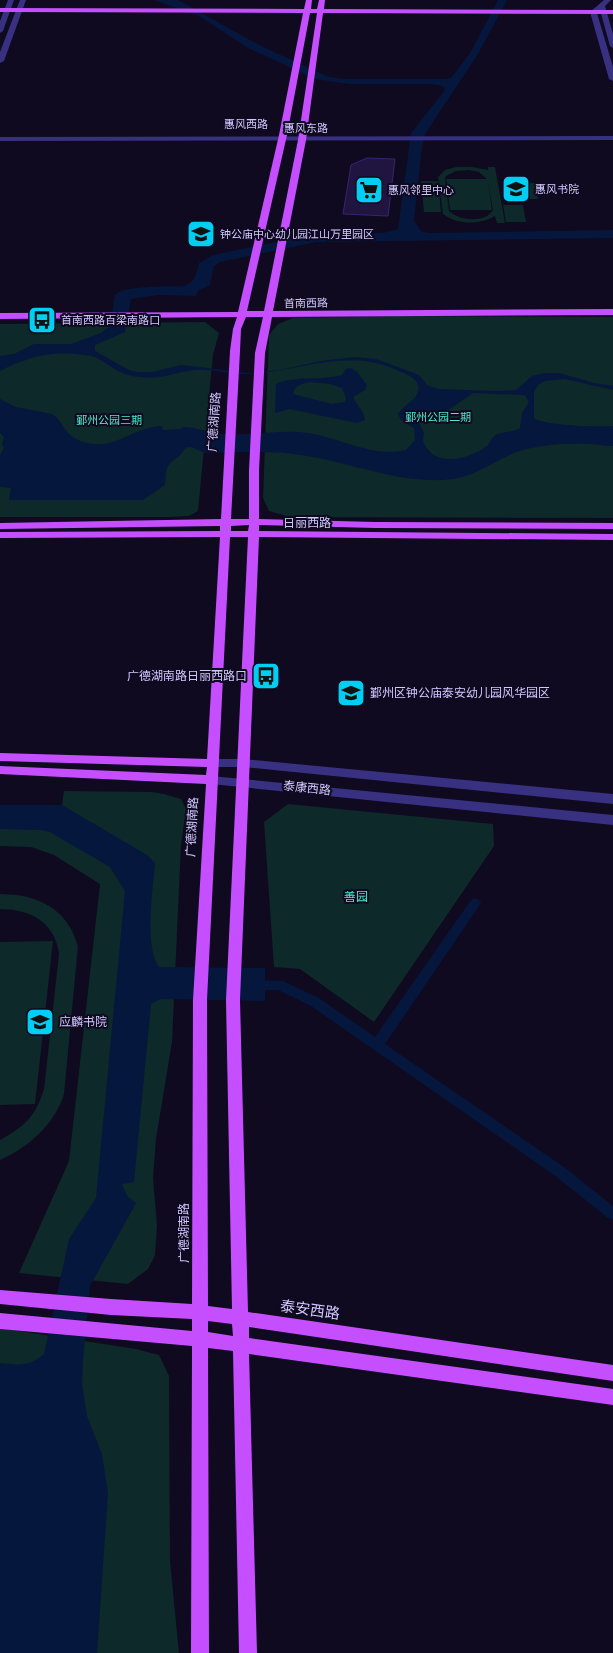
<svg xmlns="http://www.w3.org/2000/svg" width="613" height="1653" viewBox="0 0 613 1653" font-family="Commissioner,'Noto Sans SC',sans-serif">
	<style>
		.green { fill: #0d2929; fill-rule: evenodd }
		.water { fill: #05173d; fill-rule: evenodd }
		.lines { fill: none; stroke-linecap: round; stroke-linejoin: round }
		.canal { fill: #05173d; fill-rule: evenodd }
		.building { fill: #201541; stroke: #37246f }
		.minor { fill: #383182; fill-rule: evenodd }
		.major { fill: #c54fff; fill-rule: evenodd }
		.labels { text-anchor: middle; stroke-width: 4; stroke-linejoin: round; paint-order: stroke }
		.far-street-label { font-size: 11px; fill: #d1c8ff; stroke: #0f0a1f }
		.far-poi-label { font-size: 11px; fill: #d1c8ff; stroke: #0f0a1f; text-anchor: start }
		.far-park-label { font-size: 11px; fill: #4ae9c9; stroke: #0f0a1f }
		.street-label { font-size: 12px; fill: #d1c8ff; stroke: #0f0a1f }
		.poi-label { font-size: 12px; fill: #d1c8ff; stroke: #0f0a1f; text-anchor: start }
		.park-label { font-size: 12px; fill: #4ae9c9; stroke: #0f0a1f }
		.near-street-label { font-size: 15px; fill: #d1c8ff; stroke: #0f0a1f }
	</style>
	<rect width="100%" height="100%" fill="#0f0a1f"/>
	<path class="green" d="M456,167h16l16,3v-3h7l10,56h-8l-2,-7c-14,9 -38,9 -52,-2l-5,-37 7,-7zM469,170l10,2 8,7h-41l4,31h42l-4,-28 5,28c-7,13 -34,11 -44,1l-4,-32 1,-3 10,-5z
		M421,181h17l3,31h-17z
		M516,183h19l3,16h-19z
		M503,205h20l3,17h-20z
		M398,316l215,1v201l-323,-1 -21,-6 -6,-13 6,-163 9,-11 15,-6z
		M205,322l14,11 -6,22 -15,156 -9,5 -20,1h-169v-193z
		M64,791l88,1 12,2 17,5 5,10 -5,36 -9,197 -16,97 -3,39 4,47 -2,30 -7,14 -20,15 -109,-11 50,-112 31,-277 -46,-29 -23,-8 -31,-1v-41h62z
		M288,804l205,20 1,22 -120,176 -74,-53 -26,-2 -10,-145z
		M0,894c37,0 67,14 78,52l-14,148c-9,30 -36,54 -64,66v-20c26,-15 35,-23 44,-51l15,-135c-4,-32 -29,-45 -59,-45z
		M53,941l-18,163 -35,1v-163z
		M0,1328l136,21 23,6 10,21 1,185 9,92h-179z"/>
	<path class="water" d="M154,0h24l83,46 68,31 16,2h101l5,-1 19,-25 28,-53h9l-29,54 -53,80 -3,13 -8,74 7,10 7,2 185,-3v8l-297,4 -96,20 -6,4 -4,19 -12,6 -2,5 -38,-1 -27,4 -6,33 -30,13v6l34,19 8,2h15l29,-7 69,8 30,-3 41,-9 34,-4 21,2 38,14 6,3 7,9 11,4 58,2 20,-1 16,-14 12,-3h15l35,10 19,3v4l-48,-11 -20,2 -7,4 -4,7v26c12,8 63,9 79,8v20c-9,0 -18,-2 -26,-2 -20,-1 -41,0 -61,5 -30,8 -48,30 -84,31 -48,2 -93,-18 -141,-25 -31,-5 -62,-2 -94,-2 -7,0 -15,-9 -21,-5 -3,2 -5,7 -8,9 -14,10 -11,11 -13,28l-22,15h-134l2,-12 -11,-1v-32l4,-7 -2,-4 2,-7 -4,-4v-34l16,8 36,7c10,6 13,20 24,25 35,17 54,-12 86,-13l1,4 18,-1 1,-2c15,0 30,7 45,7 27,2 54,-5 81,-1 33,5 64,25 98,17l9,-10 -1,-12 -13,-8 -3,-6c6,-10 28,-18 18,-33 -4,-5 -13,-8 -19,-11 -52,-23 -96,2 -149,4 -18,1 -36,-6 -53,-4 -21,2 -33,10 -56,7 -23,-3 -26,-11 -44,-20 -6,-2 -13,-2 -19,-3 -31,-2 -49,4 -76,17v-15l14,-2 20,-10h37l30,-11 9,-7 5,-31c8,-10 53,-8 68,-9 12,-3 13,-11 16,-23l14,-8 101,-21 69,-1 15,-4 13,-96 34,-43 -1,-3 -5,-2 -10,-1h-80l-34,-5 -67,-31 -49,-32zM473,393l52,2 4,7 -7,11 -2,15c-8,5 -19,3 -26,8 -3,3 -4,7 -7,10 -17,13 -54,23 -64,-5l1,-8 -5,-10 2,-3 23,-7z
		M351,368l6,4 10,13 -2,5 -12,7c4,10 10,11 12,23l-8,3 -68,-14 -14,4 1,-29c20,-9 45,-3 66,-9l4,-6zM310,382l20,2 12,4 4,10 -1,4 -13,2 -39,-10c2,-9 8,-10 17,-12z
		M0,805h62l85,50 8,8c-2,24 -11,85 4,104l106,1v33l-105,-2 -9,5 -17,178 -12,2 5,12 9,7 -46,83 -7,74 -1,24 5,32 15,38 6,39 -11,160h-97v-290c18,2 29,4 44,-9l25,-115 27,-41 29,-307 -15,-24 -60,-35 -9,-2 -41,-1z"/>
	<g class="lines">
		<path class="canal" d="M475,898l4,2 2,3 -2,3 -94,138 179,123 49,39v14l-5,-2 -54,-43 -243,-169 -33,-16h-28l-4,-1 -2,-4 2,-4 4,-1 33,1 36,17 56,39 96,-137z"/>
	</g>
	<path class="building" d="M367,158l28,1 -7,57 -45,-2 8,-49z"/>
	<g class="lines">
		<path class="minor" d="M8,0h6l-11,31 -3,2v-12z
			M20,0h6l-22,61 -4,2v-11z
			M604,0h7l-6,6 8,28v14l-3,-2 -10,-36 -3,3 16,54v14l-4,-2 -19,-67z
			M613,136v4l-613,1v-4z
			M212,759h31l370,35v10l-370,-37h-31l-6,-4z
			M211,776l402,39v10l-402,-41 -6,-4z"/>
		<path class="major" d="M306,0h6l-1,9h6l2,-9h6l-1,9 289,1v4l-290,-1 -17,127 -33,171 340,-2v6l-341,2 -7,36 -6,117v49l116,3 238,1v6l-238,-1 -116,-3v6l354,3v6l-354,-3 -19,463 8,312 365,53v16l-364,-54v11l364,51v16l-364,-51 8,299h-18l-6,-302 -25,-3 1,305h-18l1,-307 -192,-17v-16l192,18v-12l-81,-4 -111,-11v-14l111,9 81,5 1,-304 13,-216 -206,-10v-8l206,9 1,-8 -207,-6v-8l207,6 13,-222 -220,1v-6l220,-1v-5l-220,3v-6l221,-4 9,-168 3,-22 4,-12 -237,2v-6l238,-1 41,-177 24,-122 -303,-1v-4l304,1zM310,13h7l-19,127 -34,171h-17l40,-176zM246,317h17l-8,36 -6,117v49h-18l9,-168 1,-22zM249,525l-1,6h-17v-5zM230,537h18l-22,463 6,309 -24,-3 -1,-306zM208,1321l24,3 1,12 -25,-4z"/>
	</g>
	<defs>
		<symbol id="school-square" viewBox="-11 -11 22 22"><rect x="-9" y="-9" width="18" height="18" rx="4" fill="#00cff3" stroke="#0f0a1f"/><path d="M0-5L7-2L0 1L-7-2ZM-4 1L0 2.5L4 1V4Q0 6-4 4Z" fill="#111"/></symbol>
		<symbol id="supermarket-square" viewBox="-11 -11 22 22"><rect x="-9" y="-9" width="18" height="18" rx="4" fill="#00cff3" stroke="#0f0a1f"/><path d="M-6-5.5h2.5l.6 2H6L4.5 2H-2.5L-4.4-4H-6ZM-1.5 3.2a1.3 1.3 0 1 0 .1 0ZM3 3.2a1.3 1.3 0 1 0 .1 0Z" fill="#111"/></symbol>
		<symbol id="bus-square" viewBox="-11 -11 22 22"><rect x="-9" y="-9" width="18" height="18" rx="4" fill="#00cff3" stroke="#0f0a1f"/><path d="M-5-6H5V4H4V6H2V4H-2V6H-4V4H-5ZM-3.5-4V0h7V-4ZM-3.5 1.2v1.5H-2V1.2ZM2 1.2v1.5H3.5V1.2Z" fill="#111"/></symbol>
	</defs>
	<g fill-rule="evenodd">
		<use href="#school-square" x="500" y="173" width="32" height="32"/>
		<use href="#supermarket-square" x="353" y="174" width="32" height="32"/>
		<use href="#school-square" x="185" y="218" width="32" height="32"/>
		<use href="#bus-square" x="26" y="304" width="32" height="32"/>
		<use href="#bus-square" x="250" y="660" width="32" height="32"/>
		<use href="#school-square" x="335" y="677" width="32" height="32"/>
		<use href="#school-square" x="24" y="1006" width="32" height="32"/>
	</g>
	<g class="labels">
		<g class="far-street-label">
			<text x="246" y="128">惠风西路</text>
			<text x="306" y="132">惠风东路</text>
			<text transform="translate(306 303) rotate(-1)" y="4">首南西路</text>
		</g>
		<g class="far-poi-label">
			<text x="535" y="193">惠风书院</text>
			<text x="388" y="194">惠风邻里中心</text>
			<text x="220" y="238">钟公庙中心幼儿园江山万里园区</text>
			<text x="61" y="324">首南西路百梁南路口</text>
		</g>
		<g class="far-park-label">
			<text x="438" y="421">鄞州公园二期</text>
			<text x="109" y="424">鄞州公园三期</text>
		</g>
		<g class="street-label">
			<text transform="translate(214 422) rotate(-86)" y="4">广德湖南路</text>
			<text x="307" y="527">日丽西路</text>
			<text transform="translate(307 788) rotate(6)" y="4">泰康西路</text>
			<text transform="translate(192 827) rotate(-87)" y="4">广德湖南路</text>
			<text transform="translate(184 1233) rotate(-90)" y="4">广德湖南路</text>
		</g>
		<g class="poi-label">
			<text x="247" y="680" text-anchor="end">广德湖南路日丽西路口</text>
			<text x="370" y="697">鄞州区钟公庙泰安幼儿园风华园区</text>
			<text x="59" y="1026">应麟书院</text>
		</g>
		<g class="park-label">
			<text x="356" y="901">善园</text>
		</g>
		<g class="near-street-label">
			<text transform="translate(310 1310) rotate(8)" y="5">泰安西路</text>
		</g>
	</g>
</svg>
